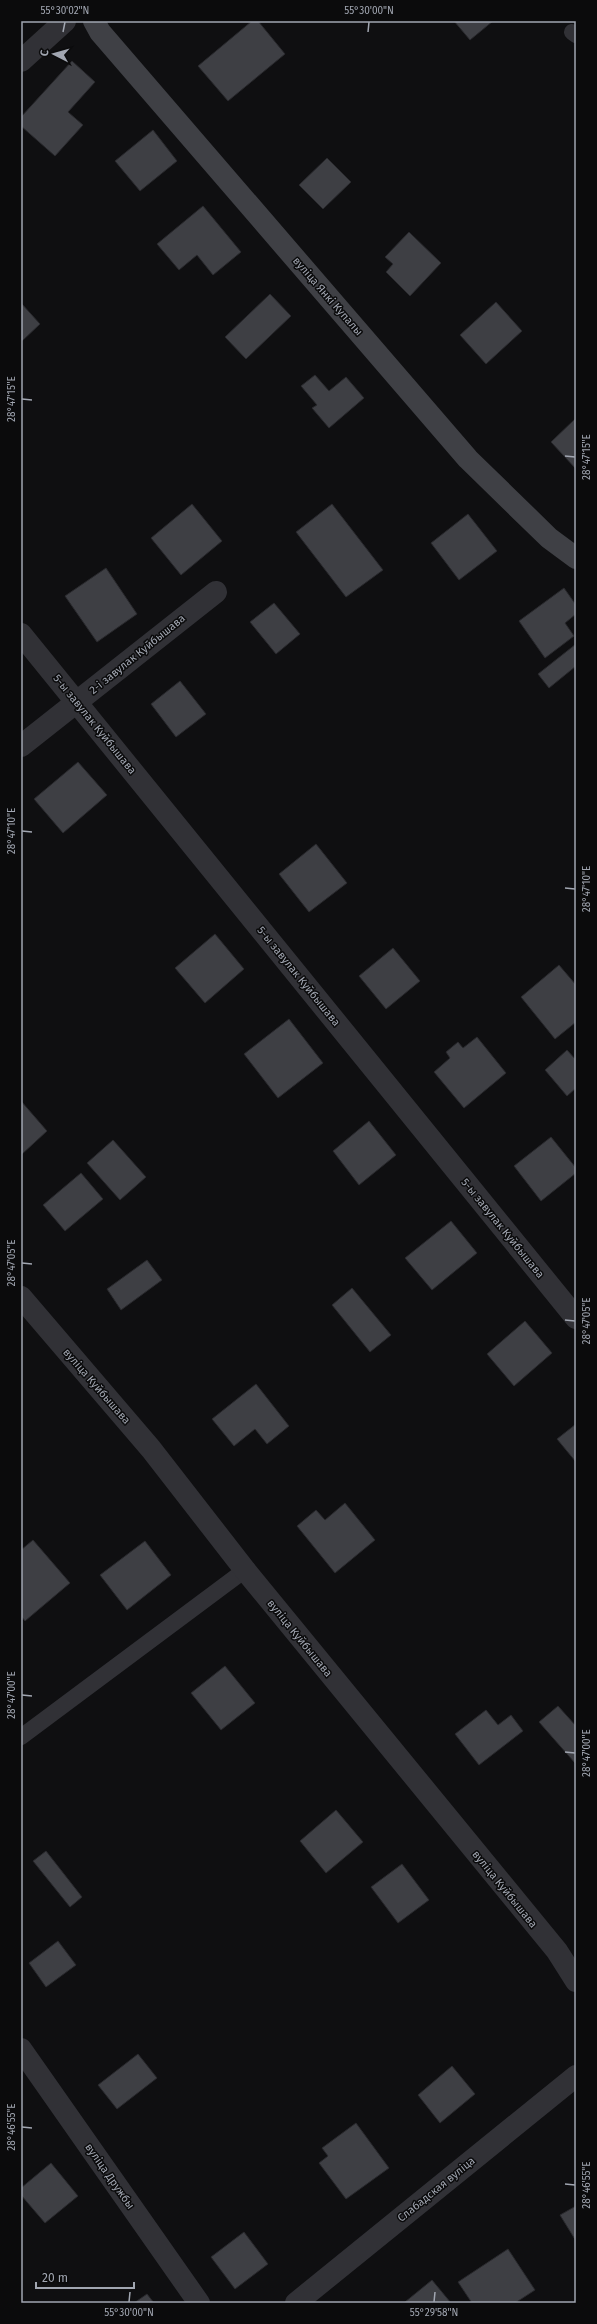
<svg xmlns="http://www.w3.org/2000/svg" width="597" height="2324" viewBox="0 0 597 2324" font-family="'Fira Sans',sans-serif">
	<style>
		.building { fill: #3e3f44; stroke: #29292d }
		.lines { fill: none; stroke-linecap: round; stroke-linejoin: round }
		.lane { stroke: #313136; stroke-width: 16 }
		.street { stroke: #313136; stroke-width: 22 }
		.secondary { stroke: #3f4045; stroke-width: 22 }
		.ticks { fill: none; stroke: #a1a6b1; stroke-width: 1.5 }
		.labels { text-anchor: middle; stroke-width: 3; stroke-linejoin: round; paint-order: stroke }
		.street-label { font-size: 11px; fill: #a1a6b1; stroke: #0b0b0c }
		.neatline { fill: none; stroke: #a1a6b1; stroke-width: 1.5 }
		.ticks-label { font-size: 10px; text-anchor: middle; fill: #a1a6b1 }
	</style>
	<rect width="100%" height="100%" fill="#0f0f11"/>
	<path class="building" d="M252,21h6l27,33 -57,47 -30,-35z
		M454,21h39l-23,19z
		M72,61l23,21 -27,30 15,13 -28,31 -34,-30v-9z
		M153,130l24,31 -37,30 -25,-30z
		M327,158l24,24 -28,27 -24,-24z
		M203,206l38,46 -28,23 -16,-20 -18,15 -22,-26z
		M409,232l32,31 -31,33 -24,-24 7,-8 -8,-7z
		M270,294l21,22 -45,43 -21,-22z
		M496,302l26,29 -36,33 -26,-29z
		M21,303l19,21 -19,18z
		M315,375l14,16 17,-14 18,21 -35,30 -17,-20 5,-3 -16,-19z
		M576,418v51l-25,-27z
		M192,504l30,37 -41,34 -30,-37z
		M332,504l51,66 -37,27 -50,-65z
		M468,514l29,37 -38,29 -28,-37z
		M106,568l31,46 -40,28 -32,-46z
		M564,588l12,17v9l-11,9 9,13 -29,22 -26,-37z
		M274,603l26,31 -24,20 -26,-32z
		M576,644v22l-27,22 -11,-14z
		M180,681l26,33 -30,23 -25,-33z
		M78,762l29,33 -44,38 -29,-34z
		M316,844l31,39 -38,29 -30,-38z
		M215,934l29,35 -39,34 -30,-35z
		M393,948l27,33 -34,28 -27,-33z
		M559,965l17,20v37l-21,17 -34,-42z
		M289,1019l34,44 -45,35 -34,-44z
		M477,1037l29,36 -42,35 -30,-36 16,-14 -4,-6 12,-10 5,6z
		M567,1050l9,10v28l-9,8 -22,-26z
		M21,1101l26,30 -26,24z
		M369,1121l27,34 -37,30 -26,-34z
		M551,1137l25,31v5l-35,28 -27,-35z
		M113,1140l33,37 -26,23 -33,-37z
		M81,1173l22,26 -38,32 -22,-26z
		M451,1221l26,32 -45,37 -27,-32z
		M147,1260l15,20 -41,30 -14,-21z
		M352,1288l39,47 -21,17 -38,-47z
		M525,1321l27,32 -38,33 -27,-32z
		M256,1384l33,42 -22,18 -12,-15 -21,17 -22,-27z
		M576,1424v38l-19,-23z
		M345,1503l30,37 -40,33 -38,-47 19,-16 9,10z
		M33,1540l37,43 -45,38 -4,-5v-66z
		M145,1541l26,34 -44,35 -27,-35z
		M225,1666l30,37 -34,27 -30,-37z
		M558,1706l18,20 -1,37 -36,-41z
		M486,1710l12,15 13,-10 12,16 -44,34 -24,-31z
		M336,1810l27,32 -37,31 -26,-32z
		M46,1851l36,46 -12,10 -37,-46z
		M402,1864l27,36 -31,23 -27,-36z
		M58,1941l18,24 -30,22 -17,-24z
		M138,2054l19,24 -40,31 -19,-24z
		M452,2066l23,28 -35,29 -22,-28z
		M356,2123l33,45 -43,31 -27,-36 9,-7 -6,-8z
		M51,2163l27,33 -33,27 -24,-28v-7z
		M576,2206v35l-16,-26z
		M244,2232l24,32 -33,25 -24,-32z
		M508,2249l27,41 -20,13h-43l-14,-21z
		M432,2280l19,23h-45l-1,-1z
		M147,2294l7,9h-20z"/>
	<g class="lines">
		<path class="lane" d="M572,32l4,3
			M21,1737l224,-167"/>
		<path class="street" d="M21,61l44,-40
			M21,634l555,684
			M21,746l195,-154
			M21,1297l130,152 94,121 312,381 19,30
			M21,2049l178,254
			M296,2303l280,-227"/>
		<path class="secondary" d="M94,21l6,11 368,427 81,79 27,20"/>
	</g>
	<path class="ticks" d="M63,32l2,-10M368,32l1,-10M22,399l10,1M565,456l10,1M22,831l10,1M565,888l10,1M22,1263l10,1M565,1320l10,1M22,1695l10,1M565,1752l10,1M22,2127l10,1M565,2184l10,1M129,2302l1,-10M434,2302l1,-10"/>
	<g class="labels">
		<g class="street-label">
			<text transform="translate(328 296) rotate(49)" y="4">вуліца Янкі Купалы</text>
			<text transform="translate(137 654) rotate(-39)" y="4">2-і завулак Куйбышава</text>
			<text transform="translate(95 724) rotate(51)" y="4">5-ы завулак Куйбышава</text>
			<text transform="translate(299 976) rotate(51)" y="4">5-ы завулак Куйбышава</text>
			<text transform="translate(503 1228) rotate(51)" y="4">5-ы завулак Куйбышава</text>
			<text transform="translate(97 1386) rotate(49)" y="4">вуліца Куйбышава</text>
			<text transform="translate(300 1638) rotate(51)" y="4">вуліца Куйбышава</text>
			<text transform="translate(505 1889) rotate(51)" y="4">вуліца Куйбышава</text>
			<text transform="translate(110 2176) rotate(55)" y="4">вуліца Дружбы</text>
			<text transform="translate(436 2189) rotate(-39)" y="4">Слабадская вуліца</text>
		</g>
	</g>
	<rect width="597" height="2324" fill="none" stroke="#0b0b0c" stroke-width="44"/>
	<g transform="translate(54 54) rotate(276)" stroke="#0b0b0c" stroke-width="3" paint-order="stroke">
	<path d="M0-3L7 15L0 10L-7 15Z" fill="#a1a6b1"/>
	<text y="-6" font-size="11" font-weight="bold" text-anchor="middle" fill="#a1a6b1">С</text>
	</g>
	<path d="M36 2282v6h98v-6" fill="none" stroke="#a1a6b1" stroke-width="2"/>
	<text x="42" y="2282" font-size="12" fill="#a1a6b1" stroke="#0b0b0c" stroke-width="3" paint-order="stroke">20 m</text>
	<rect x="22" y="22" width="553" height="2280" class="neatline"/>
	<g class="ticks-label">
		<text x="65" y="14">55°30'02"N</text>
		<text x="369" y="14">55°30'00"N</text>
		<text transform="translate(11 399) rotate(-90)" y="4">28°47'15"E</text>
		<text transform="translate(586 457) rotate(-90)" y="4">28°47'15"E</text>
		<text transform="translate(11 831) rotate(-90)" y="4">28°47'10"E</text>
		<text transform="translate(586 889) rotate(-90)" y="4">28°47'10"E</text>
		<text transform="translate(11 1263) rotate(-90)" y="4">28°47'05"E</text>
		<text transform="translate(586 1321) rotate(-90)" y="4">28°47'05"E</text>
		<text transform="translate(11 1695) rotate(-90)" y="4">28°47'00"E</text>
		<text transform="translate(586 1753) rotate(-90)" y="4">28°47'00"E</text>
		<text transform="translate(11 2127) rotate(-90)" y="4">28°46'55"E</text>
		<text transform="translate(586 2185) rotate(-90)" y="4">28°46'55"E</text>
		<text x="129" y="2316">55°30'00"N</text>
		<text x="434" y="2316">55°29'58"N</text>
	</g>
</svg>
